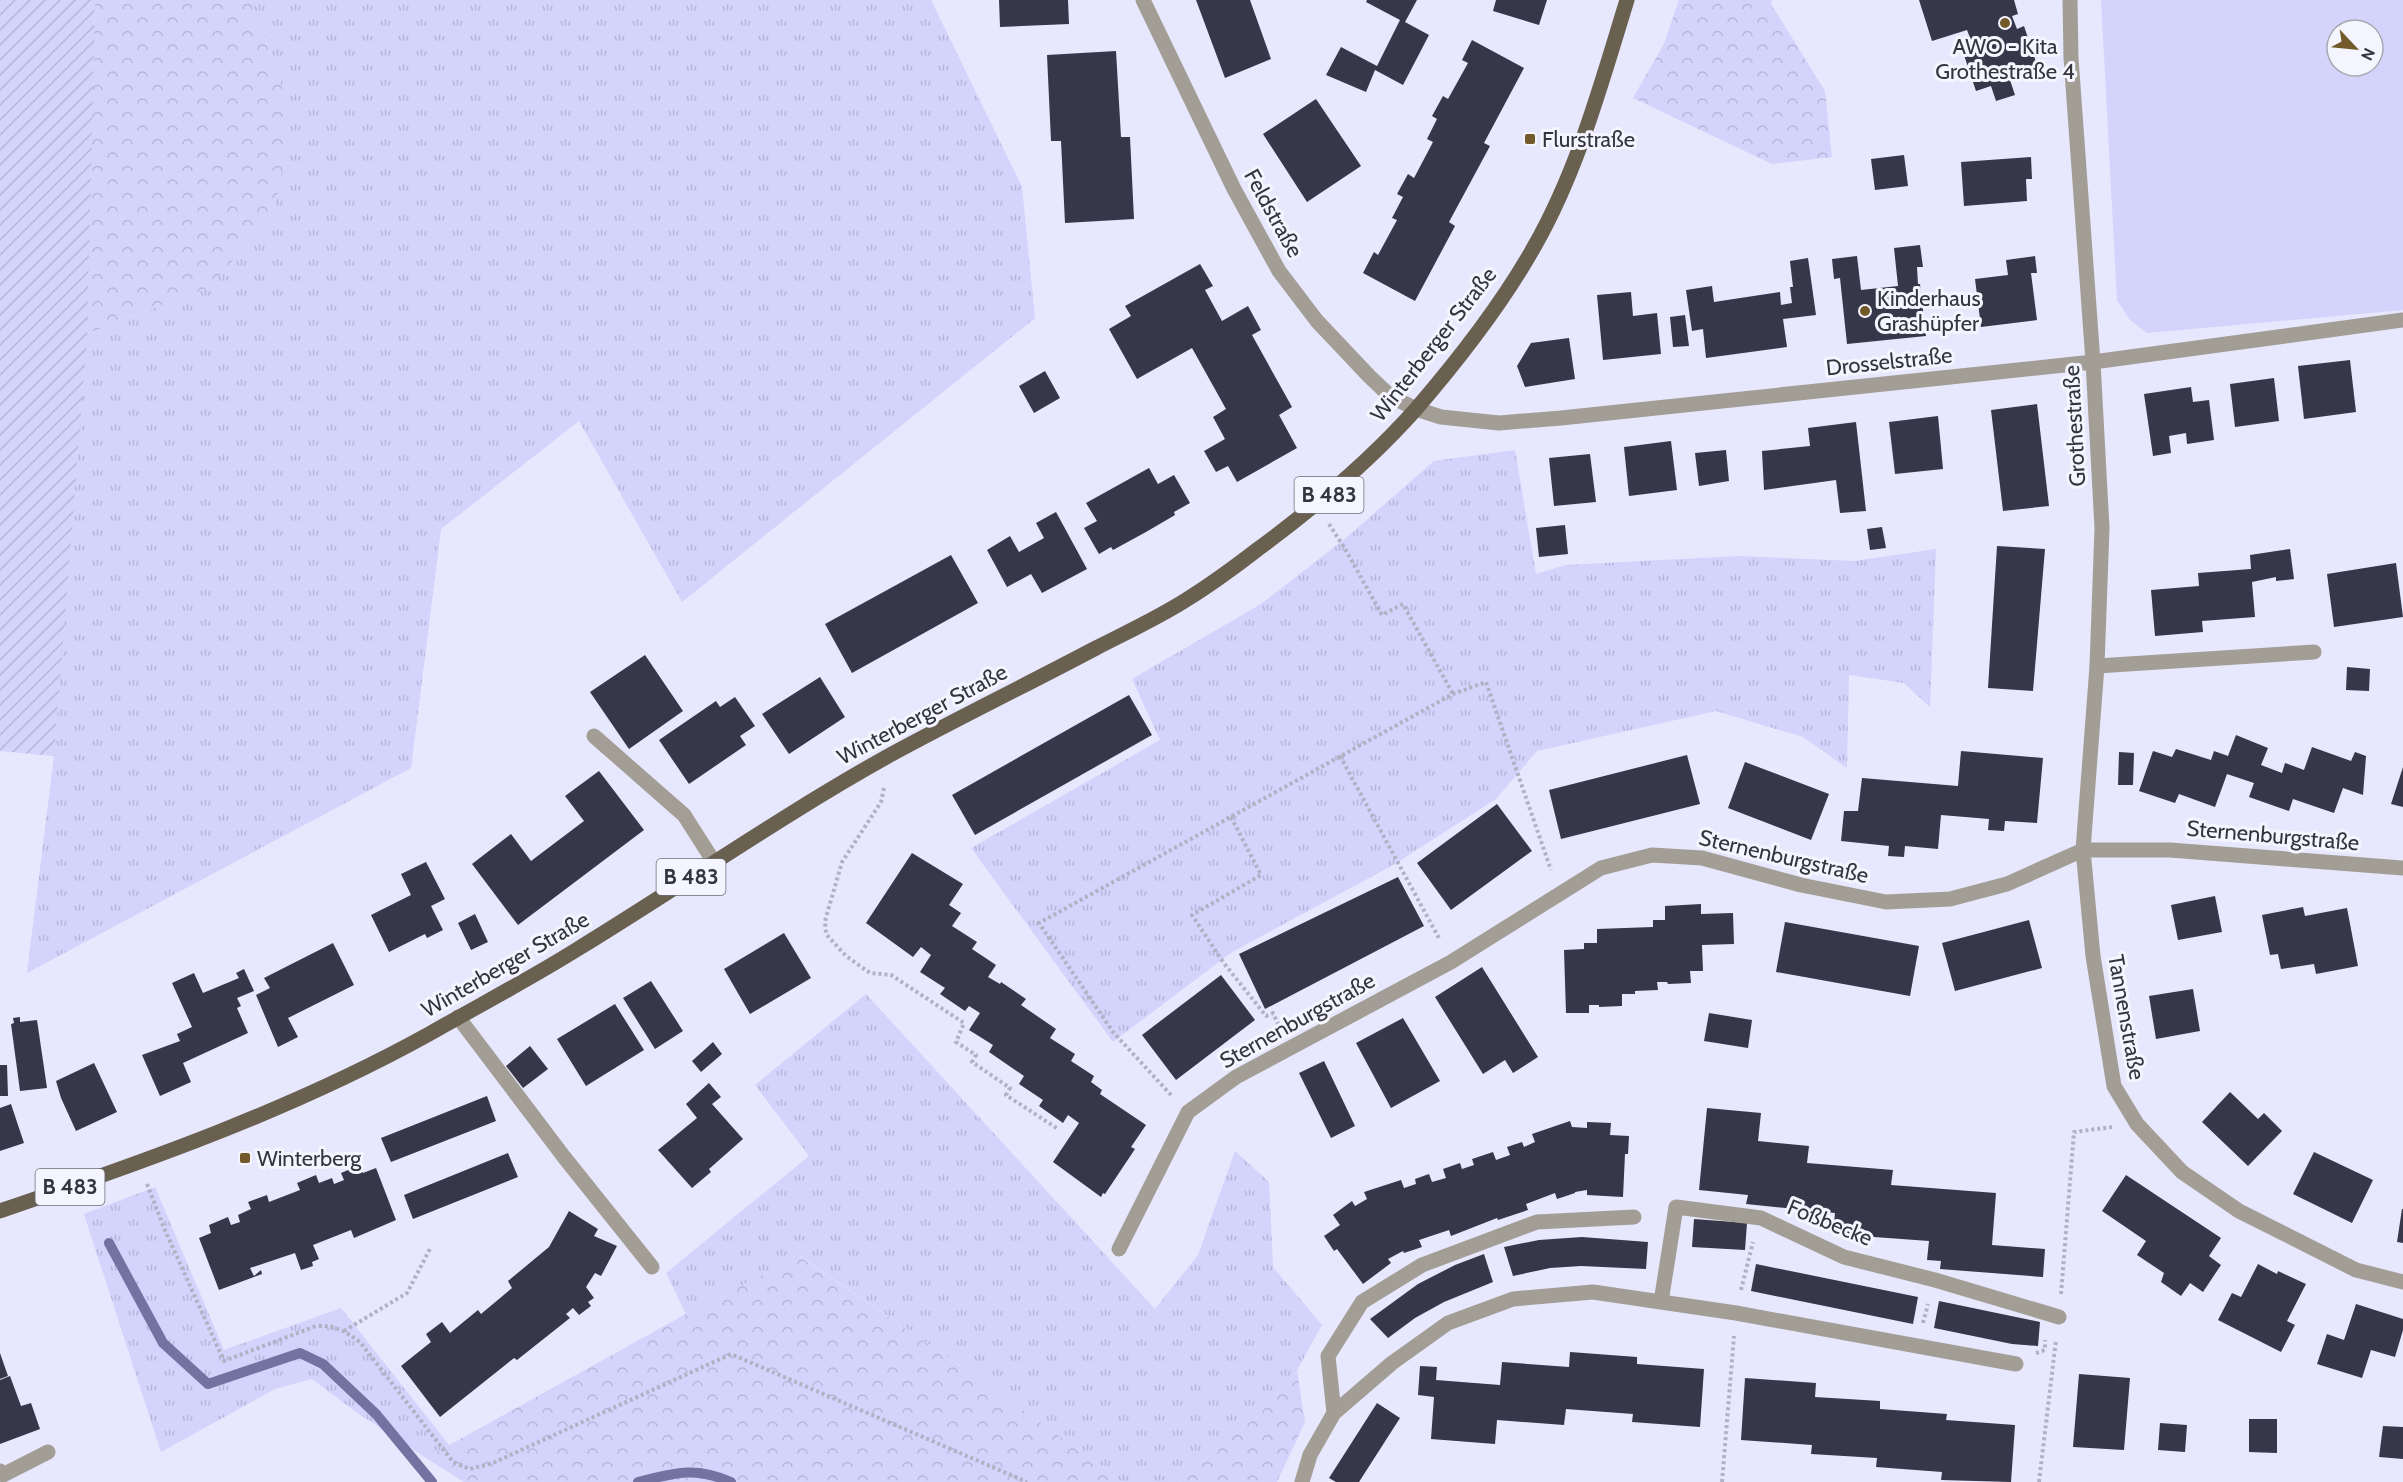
<svg xmlns="http://www.w3.org/2000/svg" width="2403" height="1482" viewBox="0 0 2403 1482" font-family="Cabin,sans-serif">
	<style>
		.grass { fill: url(#grass-tufts) }
		.forest { fill: url(#forest-crowns) }
		.park { fill: #d3d3fc; fill-rule: evenodd }
		.garden { fill: url(#garden-furrows) }
		.lines { fill: none; stroke-linecap: round; stroke-linejoin: round }
		.stream { stroke: #7472a1; stroke-width: 10 }
		.building { fill: #373749 }
		.path { stroke: #b1b1c4; stroke-width: 4; stroke-dasharray: 3 3; stroke-linecap: butt }
		.lane { stroke: #a39e95; stroke-width: 15 }
		.street { stroke: #a39e95; stroke-width: 15 }
		.primary { stroke: #696050; stroke-width: 15 }
		.poi-dot { fill: #71592a; stroke: #f5f5ff; stroke-width: 2 }
		.labels { text-anchor: middle; stroke-width: 6; stroke-linejoin: round; paint-order: stroke }
		.shield { fill: #f5f5ff; stroke: #6e6e77; stroke-width: 1.5 }
		.shield-label { font-size: 21px; font-weight: bold; fill: #34343d }
		.poi-label { font-size: 22px; fill: #34343d; stroke: #f5f5ff; text-anchor: start }
		.street-label { font-size: 22px; fill: #34343d; stroke: #f5f5ff }
	</style>
	<defs>
		<pattern id="grass-tufts" width="24" height="20" patternUnits="userSpaceOnUse" patternTransform="scale(1.5)"><rect width="24" height="20" fill="#d3d3fc"/><path d="M3 7l-1-3M5 7V3M7 7l1-3M15 17l-1-3M17 17v-4M19 17l1-3" fill="none" stroke="#b6b6d9"/></pattern>
		<pattern id="forest-crowns" width="20" height="18" patternUnits="userSpaceOnUse" patternTransform="scale(1.5)"><rect width="20" height="18" fill="#d3d3fc"/><path d="M2 6a3 3 0 1 1 6 0M12 15a3 3 0 1 1 6 0" fill="none" stroke="#b6b6d9"/></pattern>
		<pattern id="garden-furrows" width="10" height="10" patternUnits="userSpaceOnUse" patternTransform="scale(1.5)"><rect width="10" height="10" fill="#d3d3fc"/><path d="M-1 1l2-2M0 10L10 0M9 11l2-2" fill="none" stroke="#b6b6d9"/></pattern>
	</defs>
	<rect width="100%" height="100%" fill="#e7e7fe"/>
	<path class="grass" d="M250,0h681l91,187 13,131 -353,284 -103,-181 -138,108 -30,239 -384,205 27,-217 32,-422 122,-46 74,-201z
		M1515,450l21,124 30,-9 173,-9 115,5 82,-12 -6,158 -26,-24 -55,-8 -2,93 -44,-31 -87,-26 -179,40 -41,48 -103,66 -161,87 -119,90 -142,-194 189,-108 -28,-61 129,-75 85,-66 88,-77z
		M866,994l289,315 43,-54 37,-104 34,31 4,85 49,58 -26,47 -40,45 -77,65h-57l-112,-82 -210,-144 -114,58 -20,-41 143,-117 -54,-71z
		M155,1187l69,163 117,-42 108,137 -23,13 -70,-46 -44,-33 -37,10 -114,63 -77,-238z"/>
	<path class="forest" d="M95,0h155l32,87 3,69 -12,60 -65,72 -122,46z
		M1679,0h93l-1,4 54,87 7,66 -60,7 -139,-66 31,-54z
		M799,1256l211,144 112,82h-658l-38,-24 260,-144z
		M1297,1371l8,51 -28,60h-98l77,-65z"/>
	<path class="park" d="M2101,0h302v310l-256,23 -17,-13 -13,-20zM2337,30h36v36h-36z"/>
	<path class="garden" d="M0,0h95l-8,336 -33,420 -54,-5z"/>
	<g class="lines">
		<path class="stream" d="M109,1243l54,100 45,41 92,-31 23,11 53,50 56,68
			M638,1482c37,-9 56,-16 93,0"/>
	</g>
	<path class="building" d="M999,0h69l1,24 -69,3z
		M1196,0h54l21,59 -46,19z
		M1367,0h50l-12,22 24,13 -26,50 -28,-15 -9,22 -40,-17 15,-28 36,19 23,-46 -34,-18z
		M1496,0h51l-8,25 -46,-14z
		M1919,0h95l4,14 -6,2 5,13 7,-3 15,45 -29,9 5,15 -19,6 -5,-15 -15,5 -15,-45 11,-3 -5,-13 -35,11z
		M1472,40l52,28 -40,75 6,3 -41,76 6,4 -40,75 -52,-28 11,-21 4,3 19,-35 -5,-2 11,-21 -6,-3 11,-20 6,4 19,-36 -6,-3 10,-20 -5,-3 11,-20 5,3 20,-36 -6,-3z
		M1116,51l5,86h9l4,82 -69,4 -4,-82h-10l-4,-86z
		M1316,99l45,67 -54,36 -44,-68z
		M1904,155l4,31 -33,4 -4,-31z
		M2031,157l1,22h-6l1,22 -63,5 -3,-44z
		M1920,245l3,22h-6l1,17h2l6,52 -79,8 -7,-66 -6,1 -2,-20 25,-3 4,34 37,-4 -4,-38z
		M2035,256l2,17h-6l6,47 -56,7 -6,-48 33,-4 -2,-15z
		M1808,258l8,57 -33,4 4,28 -81,11 -3,-29 -11,2 -6,-41 26,-4 2,16 66,-10 1,13 11,-2 -2,-16h3l-3,-26z
		M1200,264l13,22 -8,4 17,31 26,-15 13,24 -9,5 40,72 -13,8 18,33 -60,34 -9,-16 -12,6 -12,-21 21,-12 -12,-22 13,-8 -34,-61 -55,31 -28,-50 22,-13 -6,-10z
		M1631,292l2,24 24,-3 4,41 -58,6 -6,-65z
		M1685,315l4,31 -16,1 -3,-30z
		M1569,338l6,41 -50,8 -8,-21 14,-23z
		M2350,360l6,52 -52,7 -6,-53z
		M1045,371l15,27 -26,15 -15,-27z
		M2274,378l5,43 -44,6 -5,-43z
		M2191,387l2,15 16,-2 5,40 -27,4 -1,-11 -17,3 2,17 -18,3 -9,-62z
		M2037,404l12,102 -46,5 -12,-101z
		M1938,416l5,53 -48,5 -6,-52z
		M1856,422l10,89 -26,2 -4,-33 -72,10 -2,-39 48,-5 -2,-18z
		M1671,441l6,49 -48,6 -5,-49z
		M1726,450l3,31 -30,5 -4,-33z
		M1590,454l6,48 -42,4 -5,-48z
		M1149,468l9,16 16,-9 16,28 -16,9 1,3 -29,17 -33,18 -2,-3 -12,7 -15,-26 13,-7 -11,-18z
		M1056,512l31,57 -45,24 -11,-19 -24,13 -20,-37 23,-14 9,16 25,-14 -8,-15z
		M1565,525l3,29 -29,3 -3,-29z
		M1882,527l4,21 -16,2 -3,-21z
		M1997,546l48,3 -12,142 -45,-3z
		M2290,549l4,30 -18,2v-4l-24,5 3,35 -53,4 1,11 -48,4 -4,-46 48,-4 -1,-13 53,-4 -1,-14z
		M951,555l27,48 -126,70 -27,-49z
		M2396,563l7,54 -69,10 -7,-53z
		M645,655l38,56 -54,38 -39,-57z
		M2347,667l23,2 -1,22 -23,-1z
		M820,677l25,40 -56,37 -27,-40z
		M1129,695l23,40 -177,100 -23,-40z
		M735,697l20,29 -15,10 6,9 -57,39 -30,-44 57,-39 4,6z
		M2236,735l32,13 -7,17 21,8 3,-10 19,7 8,-23 39,14 4,-9 11,4 -3,39 -20,-7 -9,25 -41,-14 -4,12 -40,-14 5,-14 -27,-9 -12,33 -36,-13 -4,9 -36,-12 14,-40 19,6 4,-8 35,11 3,-9 14,5z
		M1961,751l82,7 -6,65 -32,-2 -1,10 -16,-1 1,-11 -48,-4 -3,34 -33,-3 -1,11 -16,-1 1,-10 -48,-5 3,-30h14l4,-33 96,8z
		M2119,752l15,1 -1,32h-15z
		M1687,755l13,49 -139,35 -12,-49z
		M1745,762l84,32 -18,46 -83,-32z
		M2403,767v40l-12,-3z
		M599,771l45,59 -126,95 -46,-61 39,-30 20,27 53,-40 -19,-25z
		M1497,804l35,47 -81,59 -34,-47z
		M912,853l51,31 -14,21 12,8 -9,13 25,16 -5,7 24,16 -8,12 12,7 1,-2 25,17 -5,6 35,24 -6,9 25,16 -4,7 23,15 -3,6 11,8 -2,4 46,31 -15,22 4,2 -30,45 -2,-1 -2,4 -48,-35 26,-39 -11,-8 -5,8 -24,-17 4,-6 -24,-16 5,-8 -35,-24 4,-7 -24,-15 11,-17 -11,-7 -4,5 -25,-17 5,-6 -25,-16 11,-17 -10,-8 -8,10 -47,-34z
		M426,862l19,37 -14,7 12,24 -16,8 -2,-4 -36,18 -18,-37 40,-20 -10,-21z
		M1398,877l26,49 -159,83 -26,-55z
		M2215,896l7,36 -44,8 -7,-35z
		M1701,904v10l32,-1 1,31 -32,1 1,26h-13l1,12 -23,1 -1,-2h-10l1,8 -23,1v3h-13v12l-23,1v-2h-10v8h-23l-2,-63 20,-1v-6h13v-14l56,-2v-7h12v-14z
		M2303,907l2,9 42,-8 11,58 -42,8 -2,-10 -33,5 -3,-15 -8,1 -8,-40z
		M475,914l13,28 -17,8 -13,-27z
		M2029,920l13,48 -87,23 -13,-48z
		M1785,922l134,24 -9,50 -134,-24z
		M784,933l27,45 -61,36 -26,-45z
		M333,943l21,42 -66,33 10,19 -20,10 -22,-52 14,-7 -6,-10z
		M1482,967l56,90 -25,16 -8,-13 -22,14 -48,-77z
		M244,969l10,22 -17,7 4,8 -4,2 11,25 -65,30 8,19 -31,14 -18,-41 38,-14 -3,-7 15,-7 -20,-44 22,-10 9,20 36,-15 -3,-5z
		M1221,975l34,45 -79,60 -34,-45z
		M651,981l32,50 -28,18 -32,-51z
		M2193,989l7,42 -44,8 -7,-43z
		M615,1004l29,46 -58,36 -29,-47z
		M1709,1013l43,7 -4,28 -44,-7z
		M20,1017v5l17,-2 10,68 -27,3 -9,-67 3,-1 -1,-5z
		M1403,1018l37,63 -49,27 -35,-65z
		M713,1042l9,12 -21,18 -9,-11z
		M530,1046l18,23 -25,19 -17,-22z
		M1324,1061l31,65 -24,12 -32,-65z
		M94,1063l23,49 -41,19 -15,-33 -5,-17z
		M0,1065h7l1,31h-8z
		M709,1083l12,14 -9,7 31,35 -34,30 2,3 -19,16 -34,-38 39,-32 -11,-14z
		M2230,1092l28,27 6,-6 18,18 -34,35 -46,-44z
		M487,1096l9,25 -105,41 -10,-24z
		M11,1104l13,39 -24,8v-43z
		M1707,1108l54,5 -3,28 51,5 -2,17 86,7 -2,15 105,8 -4,52 53,4 -2,28 -103,-8 1,-8 -14,-1 2,-19 -96,-7 2,-21 -89,-9 2,-9 -49,-5z
		M1570,1121l2,6 15,1v-6l24,1 -1,12 19,1 -1,18h-3l-2,43 -36,-2v-5l-12,2v1l-18,6 -2,-6 -29,11 2,6 -30,10 -1,-2 -46,18 -2,-6 -30,10 3,7 -18,6 -1,-2 -15,8 3,4 -28,21 -26,-35 -3,2 -10,-15 16,-11 -7,-10 19,-14 3,5 12,-7 -3,-7 37,-12 3,8 12,-4 -1,-5 14,-5 3,8 14,-4 -3,-9 17,-6 2,6 12,-4 -2,-6 21,-7 3,8 14,-5 -3,-8 15,-5 2,5 11,-5 -3,-8z
		M2314,1152l59,28 -21,43 -59,-29z
		M508,1153l10,24 -105,42 -9,-24z
		M360,1165l3,8 13,-5 20,52 -42,18 -3,-8 -38,15 6,14 -7,3 1,4 -12,4 -6,-17 -45,15 4,8 7,-6 1,4 -43,16 -20,-52 12,-5 -2,-8 19,-8 3,8 9,-3 -2,-7 13,-6 -3,-7 19,-7 2,7 31,-12 -3,-7 19,-8 3,8 13,-5 2,6 10,-4 -3,-7z
		M2126,1175l95,63 -12,18 12,9 -18,27 -13,-9 -9,13 -20,-14 3,-9 -27,-18 9,-14 -44,-30z
		M2402,1209h1v34l-6,-1z
		M569,1211l29,18 -4,7 23,10 -16,30 -6,-3 -9,14 8,11 -6,4 3,4 -12,9 -6,-7 -7,6 4,4 -53,42 -3,-2 -74,59 -39,-51 30,-24 -5,-8 16,-12 8,11 28,-23 3,4 31,-26 -4,-7 41,-34z
		M1694,1219l53,4 -2,27 -53,-3z
		M1582,1237l66,5 -2,27 -65,-3 -31,2 -37,8 -9,-29 35,-7z
		M1484,1254l9,28 -49,20 -29,16 -27,20 -18,-19 48,-35 37,-19z
		M1756,1264l162,33 -5,27 -162,-33z
		M2258,1264l19,10 1,-3 28,13 -19,37 8,4 -14,27 -63,-32 14,-27 9,4z
		M1939,1301l101,21 -2,24 -26,-2 -78,-16z
		M2356,1304l47,15v11l-8,27 -24,-7 -9,28 -45,-14 10,-30 17,6z
		M1570,1352l67,5v7l67,5 -4,58 -68,-5 1,-8 -67,-5 -2,16 -67,-5 -2,24 -64,-5 3,-42 -16,-2 2,-29 17,1 -1,13 64,5 2,-23 67,5z
		M0,1353l8,23 -8,3z
		M2079,1374l51,4 -6,72 -51,-3z
		M10,1376l11,30 10,-3 9,26 -40,15v-64z
		M1745,1378l71,5 -1,14 65,4v8l67,5 -1,6 69,5 -4,57 -70,-2 1,-8 -66,-5 1,-9 -66,-4 1,-9 -71,-5z
		M1377,1403l23,15 -41,64h-23l-7,-4z
		M2249,1419h28v34l-28,-1z
		M2160,1423l27,2 -2,27 -27,-2z
		M2383,1426l20,1v32l-24,-2z"/>
	<g class="lines">
		<path class="path" d="M1329,524l15,23 38,68 21,-11 50,90
			M1340,756l100,184
			M884,788l-3,14 -39,60 -17,59 1,13 20,22 24,17 21,2 73,48 -8,19 20,13 -4,7 38,26 -4,7 52,34
			M1231,817l30,58 -69,40 31,47 43,54 7,-3 6,13
			M1171,1095l-58,-63 -74,-109 414,-229 33,-12 65,188
			M147,1184l17,44 60,133 92,-35c19,-1 29,5 44,16l93,120 17,7 23,-6 238,-109 296,128
			M1741,1290l12,-48
			M2061,1294l13,-162 38,-5
			M1923,1323l5,-19
			M344,1331l63,-38 24,-46
			M2036,1353l9,-3v-10
			M1722,1482l12,-146
			M2039,1482l17,-142"/>
		<path class="lane" d="M2097,666l217,-14
			M594,736l90,79 30,47
			M458,1017l106,140 88,110
			M0,1471l3,4 45,-23"/>
		<path class="street" d="M1143,0l91,189 45,82 38,50 52,55 21,20 26,13 25,8 58,6 62,-5 532,-56 310,-42
			M2070,0l1,58 22,304 9,166 -5,138 -14,184 10,106 21,130 23,38 45,48 57,39 117,59 47,12
			M1119,1249l69,-137 48,-35 215,-115 150,-94 51,-13 50,3 99,27 85,17 64,-3 57,-15 76,-34h87l233,18
			M1661,1302l15,-95 85,11 83,39 91,23 124,37
			M1334,1413l-6,-57 34,-54 60,-37 115,-43 97,-5
			M1302,1482l8,-27 24,-42 58,-50 56,-40 65,-24 80,-7 143,21 280,51"/>
		<path class="primary" d="M0,1211c146,-50 294,-102 429,-177 49,-28 99,-54 147,-84 105,-64 206,-135 314,-195 68,-37 138,-71 206,-107 31,-16 64,-31 93,-50 24,-15 47,-32 69,-49 57,-42 111,-87 158,-140 43,-50 86,-105 118,-162 44,-77 67,-163 93,-247"/>
	</g>
	<g class="poi-dot">
		<circle cx="2005" cy="23" r="6"/>
		<rect x="1524" y="133" width="12" height="12" rx="3"/>
		<circle cx="1865" cy="311" r="6"/>
		<rect x="239" y="1152" width="12" height="12" rx="3"/>
	</g>
	<g class="labels">
		<g class="shield">
			<rect x="1294.5" y="477" width="69" height="36" rx="4.5"/>
			<rect x="656.5" y="859" width="69" height="36" rx="4.5"/>
			<rect x="35.5" y="1169" width="69" height="36" rx="4.5"/>
		</g>
		<g class="shield-label">
			<text x="1329" y="502">B 483</text>
			<text x="691" y="884">B 483</text>
			<text x="70" y="1194">B 483</text>
		</g>
		<g class="poi-label">
			<text x="2005" y="54" text-anchor="middle">AWO - Kita<tspan x="2005" dy="25">Grothestraße 4</tspan></text>
			<text x="1542" y="147">Flurstraße</text>
			<text x="1877" y="306">Kinderhaus<tspan x="1877" dy="25">Grashüpfer</tspan></text>
			<text x="257" y="1166">Winterberg</text>
		</g>
		<g class="street-label">
			<text transform="translate(1274 213) rotate(61)" y="8">Feldstraße</text>
			<text transform="translate(1433 344) rotate(-52)" y="8">Winterberger Straße</text>
			<text transform="translate(1889 361) rotate(-6)" y="8">Drosselstraße</text>
			<text transform="translate(2074 426) rotate(-93)" y="8">Grothestraße</text>
			<text transform="translate(922 714) rotate(-28)" y="8">Winterberger Straße</text>
			<text transform="translate(2273 835) rotate(5)" y="8">Sternenburgstraße</text>
			<text transform="translate(1784 856) rotate(13)" y="8">Sternenburgstraße</text>
			<text transform="translate(505 964) rotate(-30)" y="8">Winterberger Straße</text>
			<text transform="translate(2127 1017) rotate(80)" y="8">Tannenstraße</text>
			<text transform="translate(1297 1020) rotate(-29)" y="8">Sternenburgstraße</text>
			<text transform="translate(1830 1222) rotate(22)" y="8">Foßbecke</text>
		</g>
	</g>
	<g transform="translate(2355 48) rotate(116)"><circle r="28" fill="#f5f5ff" stroke="#a8a8b1" stroke-width="1.5"/>
	<path d="M0-4.5L10 22L0 15L-10 22Z" fill="#71592a"/>
	<text y="-9" font-size="16" font-weight="bold" text-anchor="middle" fill="#34343d">N</text>
	</g>
</svg>
